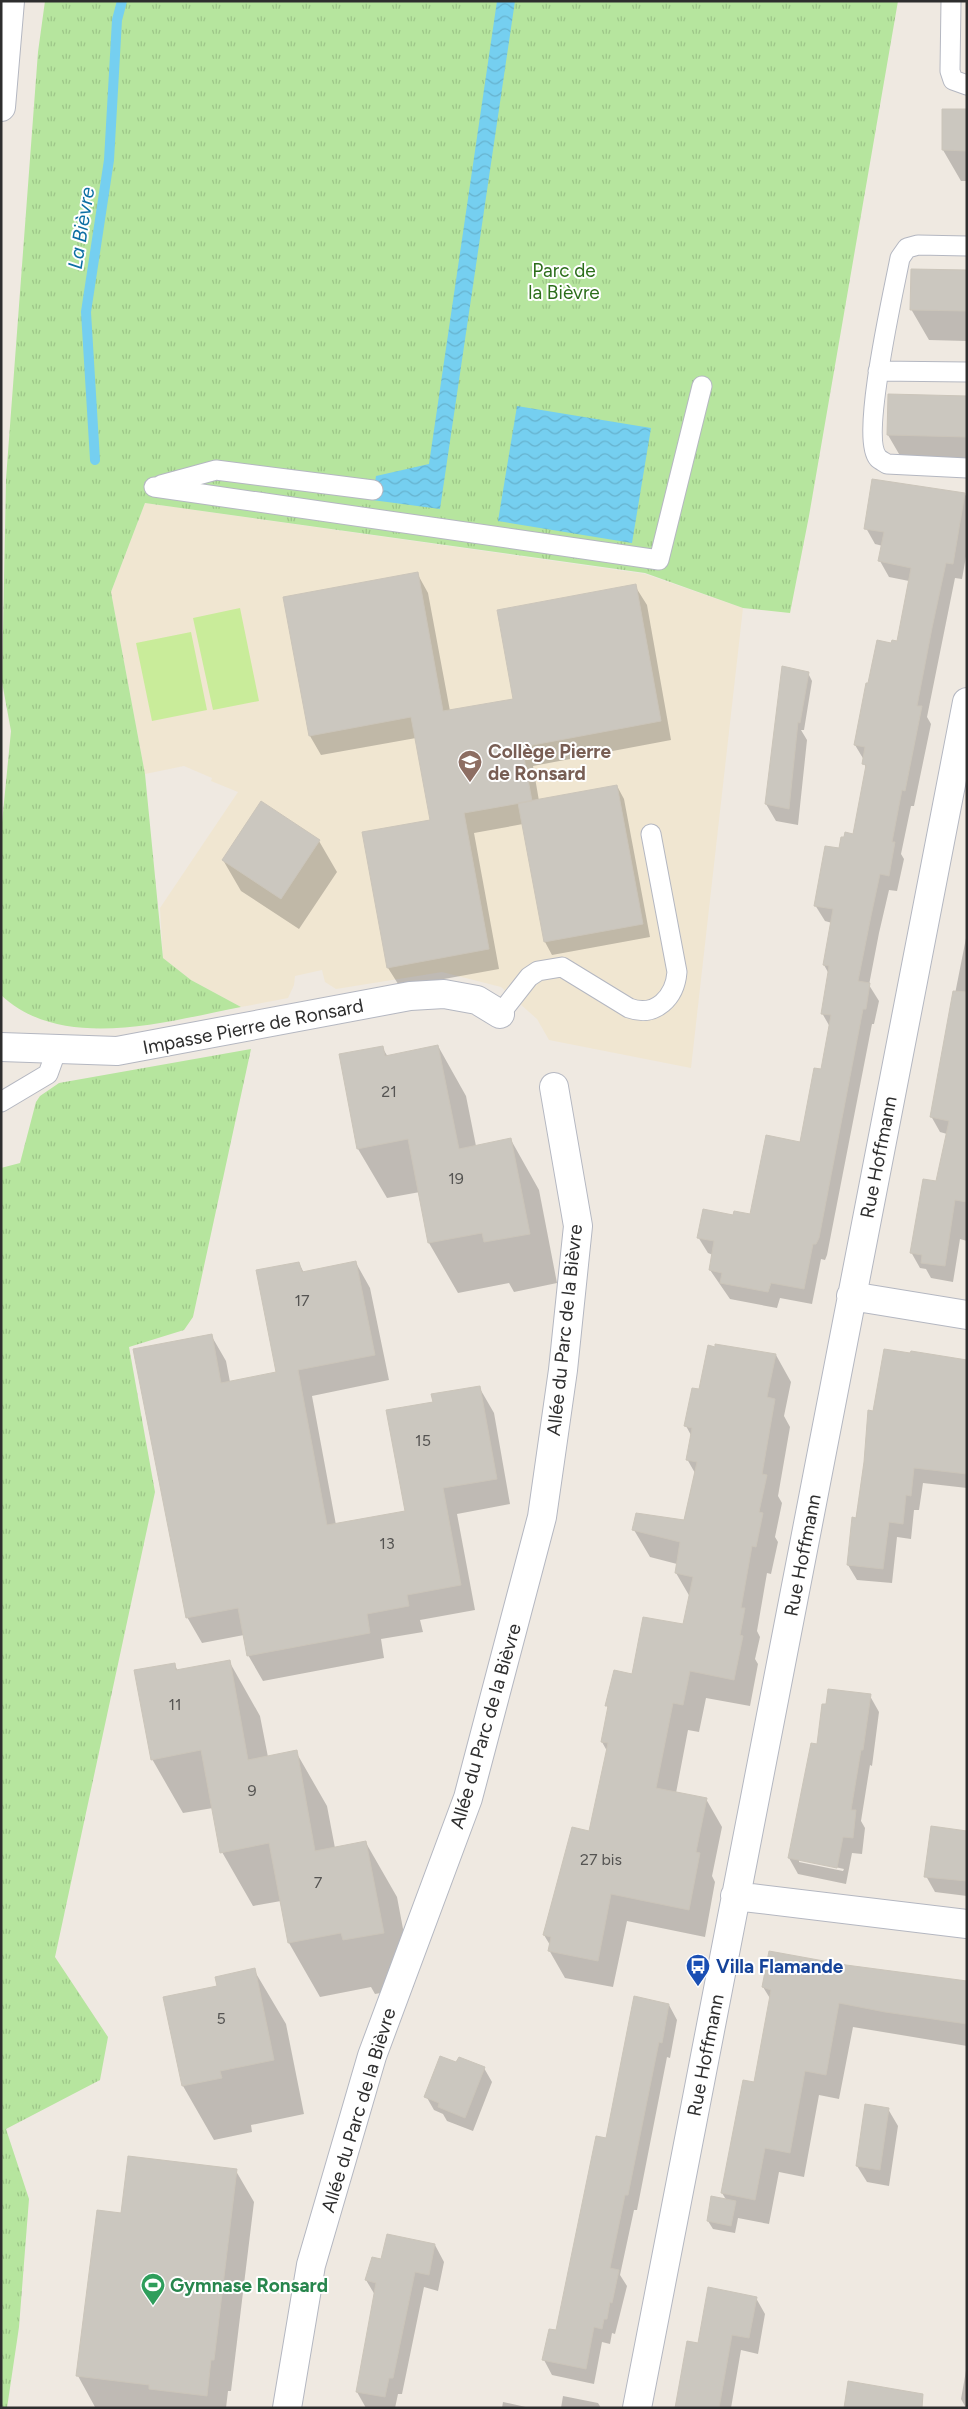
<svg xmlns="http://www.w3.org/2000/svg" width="968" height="2409" viewBox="0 0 968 2409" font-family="Figtree,sans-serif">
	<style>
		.education { fill: #f0e6d1 }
		.park { fill: url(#park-tufts) }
		.pitch { fill: #c9ec9a }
		.water { fill: url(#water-waves) }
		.shadow { fill: #0003; fill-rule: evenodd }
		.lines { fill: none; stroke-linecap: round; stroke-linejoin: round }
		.stream { stroke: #75cff0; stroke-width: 10 }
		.building { fill: #cbc7bf; stroke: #cbc5ba }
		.lane-casing { stroke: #b4b7c1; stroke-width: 21 }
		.street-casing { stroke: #b4b7c1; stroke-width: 30 }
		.secondary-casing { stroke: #b4b7c1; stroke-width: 30 }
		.lane { stroke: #fff; stroke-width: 19 }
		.street { stroke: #fff; stroke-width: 28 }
		.secondary { stroke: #fff; stroke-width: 28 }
		.labels { text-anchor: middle; stroke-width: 4; stroke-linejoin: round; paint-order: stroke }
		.number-label { font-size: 16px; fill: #555452 }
		.park-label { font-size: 19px; fill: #2c6e1b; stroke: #fff }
		.education-label { font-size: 19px; font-weight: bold; fill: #785e54; stroke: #fff; text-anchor: start }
		.street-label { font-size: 19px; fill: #2e2e2e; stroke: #fff }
		.transit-label { font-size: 19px; font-weight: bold; fill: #164399; stroke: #fff; text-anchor: start }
		.leisure-label { font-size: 19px; font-weight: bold; fill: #27864d; stroke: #fff; text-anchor: start }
		.water-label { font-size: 20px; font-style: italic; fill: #0d6fa3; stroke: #fff }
	</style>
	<defs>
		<pattern id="park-tufts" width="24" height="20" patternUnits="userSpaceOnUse" patternTransform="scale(1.25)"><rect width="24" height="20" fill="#b6e59e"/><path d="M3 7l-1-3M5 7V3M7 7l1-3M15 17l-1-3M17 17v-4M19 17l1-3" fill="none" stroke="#9dc588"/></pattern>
		<pattern id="water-waves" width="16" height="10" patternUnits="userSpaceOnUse" patternTransform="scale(1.25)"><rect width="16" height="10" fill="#75cff0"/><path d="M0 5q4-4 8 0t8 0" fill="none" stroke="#66b2ce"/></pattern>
	</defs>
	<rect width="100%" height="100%" fill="#efe9e1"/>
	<path class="education" d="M145,503l500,71 98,34 -52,460 -142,-28 -12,-21 -36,-32 -59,-15 -106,17 -11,-7 -3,-12 -27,6 -1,9 -6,13 -47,9 -50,-27 -28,-22 -3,-50 78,-116 -27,-11 1,-3 -28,-12 -39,8 -34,-182z"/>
	<path class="park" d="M45,1h853l-89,515 -19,97 -47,-5 -98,-35 -500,-70 -34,89 34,182 18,184 28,22 50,27c-73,14 -178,46 -240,-12v-162l10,-102 -9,-49 4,-203 32,-427z
		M251,1049l-58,268 -9,13 -55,17 26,145 -100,465 53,80 -8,43 -94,49 23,70 -10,128 -12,81h-6v-1240l19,-5 16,-61 4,-6 19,-13z"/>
	<path class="pitch" d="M240,608l19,93 -46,9 -20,-92z
		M191,632l16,78 -55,11 -16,-78z"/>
	<path class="water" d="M497,1h18l-75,508 -68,-9 4,-24 53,-12z
		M517,406l134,22 -19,115 -134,-22z"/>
	<path class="shadow" d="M967,111v70h-6l-18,-31z
		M967,271v70l-38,-1 -18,-31z
		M889,395l78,2v70l-61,-1 -18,-31z
		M965,494l2,4v53l-5,28 -7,-1 -28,139 4,7 -17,82h-3l-10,48 3,5 -7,32 -8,-1 -10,43 -10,52 10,16 -5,23h-2l-45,231 -2,5 -4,-1 -9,45 -32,-6 -3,10 -47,-9 -20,-29 3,-15 -5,-2 -10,-16 36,-21h17l49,-73 22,-72 8,-44 -8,-14 7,-39 -5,-9 8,-42 -7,-2 -10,-16 25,-55 14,-15 12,-66 -2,-9 -9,-15 14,-60 23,-41 6,-2 11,-61 -20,-4 -9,-16 3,-15 -8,-2 -9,-16z
		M417,573l11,20 22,118 65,-11 120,-114 12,19 24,135 -138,26 6,35 78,-15 7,13 26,138 -98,18 -7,-13 -22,-118 -49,9 25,136 -99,18 -12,-19 44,-147 -16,-83 -95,17 -11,-19z
		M808,673l4,8 -8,49h-3l6,10 -9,85 -22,-4 -10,-17z
		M319,841l18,31 -38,57 -58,-38 -18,-31z
		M967,933v308l-7,-2 -7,43 -22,-4 -5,-9 -6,-1 -9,-16 26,-70 10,-48 -7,-2 -9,-16z
		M438,1046l28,50 10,50 35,-6 28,50 18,93 -43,9 -5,-9 -51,10 -29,-50 -9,-51 -33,6 -29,-49 24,-102 6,10z
		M299,1263l5,10 52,-10 14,25 19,92 -77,16 24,129 70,-13 28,-109 45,-16 15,26 16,91 -53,10 18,96 -55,10 3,12 -42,7 3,19 -121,23 -15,-26 -4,-20 -42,8 -15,-26 24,-282 15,26 4,21 48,-9z
		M776,1355l15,27 -7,34 6,11 -12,69 4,7 -7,34 3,5 -7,32 -4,-1 -10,58 3,6 -5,22 3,5 -8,42 -44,-8 -7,34 -11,-2 -12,63 30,6 16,28 -10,49 3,6 -10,55 -78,-16 -14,66 -48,-9 -16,-28 1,-5 -6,-10 46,-103 17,-81 -5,-9 7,-33 -2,-3 26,-31 51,-49 6,-29 -14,-24 1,-9 -27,-7 -16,-27 50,-9 11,-48 -8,-14 5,-22 -6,-11 14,-36z
		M967,1361v127l-44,-5 -4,27h-5l-3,29 -14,-2 -5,46 -35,-3 -9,-15 26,-153z
		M229,1661l31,55 8,41 28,-5 31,54 8,42 31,-5 31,54 17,90 -39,7 -4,-7 -51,10 -31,-54 -8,-42 -28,5 -31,-54 -9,-44 -30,5 -31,-54 22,-95 4,7z
		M870,1696l9,16 -7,54 -2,-1 -9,56 4,7 -3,26 -10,-1 -6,31 -48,-10 -9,-16 29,-112zM799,1859l45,10 -1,2 -44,-9z
		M967,1832v64l-32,-4 -9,-16z
		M846,1966l121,16v64l-114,-19 -14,72 -20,-4 -15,82 -25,-5 -10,52 -31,-6 -3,15 -22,-4 -5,-8 19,-20 -5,-8 33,-109 16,-84 -8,-13z
		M254,1970l32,54 18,90 -53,11 1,7 -38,8 -31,-54 -18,-88 53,-11z
		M669,2005l8,15 -7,38 -3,-1 -30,153h-3l-14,65 7,11 -12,48 -3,-1 -2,11 -8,-2 -8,42 -42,-9 -8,-15 13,-28 50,-193z
		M457,2064l27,4 8,14 -19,49 -26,-10 -4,-7 -9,-4 -8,-14z
		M888,2109l10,17 -9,60 -22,-4 -10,-16z
		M236,2171l18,31 -23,189h-3l-2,17 -131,-1 -17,-31 44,-161z
		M435,2245l9,17 -6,29 -14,-4 -22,107h-4l-3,14h-29l-9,-16 18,-97 -9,-15 16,-19z
		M756,2298l9,16 -7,40 -17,-4 -10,58h-55l23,-64z
		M967,2365v43h-1l-5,-9z
		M563,2396l35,7 3,5h-40z
		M503,2402l27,6h-28z"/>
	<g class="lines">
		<path class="stream" d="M95,460l-9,-148 23,-152 8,-140 5,-19"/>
	</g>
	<path class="building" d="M942,109h25v42l-25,-1z
		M911,269l56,1v41l-57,-1z
		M888,394l79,2v41l-80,-2z
		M872,479l93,14 -12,71 -7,-1 -14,65 -15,78h5l-17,85 -3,-1 -10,52h3l-6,34 -9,-2 -9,42 -13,65 12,2 -4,26h-3l-44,229 -3,6h-3l-9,45 -33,-6 -3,9 -48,-9 2,-10 -13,-3 5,-29 -17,-3 6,-29 30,6 1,-4 16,3 16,-79 34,7 14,-74 7,1 10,-54 -10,-1 8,-48 -6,-1 10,-56 -19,-3 11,-60 14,2 2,-11h3l1,-5 8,2 13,-69 -4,-1 3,-17 -11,-2 12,-62h2l9,-43 14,3 1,-3 5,1 14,-73 -33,-7 6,-29 -20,-3z
		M418,572l25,139 70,-12 -16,-89 139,-26 25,137 -139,26 10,54 -68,12 25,136 -102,19 -25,-136 68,-12 -19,-103 -102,19 -26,-139z
		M782,666l27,6 -9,51 -2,-1 -9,87 -24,-5z
		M617,785l26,139 -99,18 -26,-139z
		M261,801l59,39 -39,59 -59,-39z
		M953,991l14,1v210l-12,-2 -10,66 -24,-3 1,-8 -12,-2 13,-74 13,2 13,-60 -19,-4z
		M438,1045l21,104 52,-11 19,96 -46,8 -2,-9 -54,10 -20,-104 -51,10 -18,-95 44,-8 2,10z
		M356,1261l19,94 -77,15 29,155 78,-14 -19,-101 47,-8 -2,-8 49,-8 17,93 -54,9 18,97 -54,10 2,11 -42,8 3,19 -123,23 -9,-48 -52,10 -53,-269 79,-15 9,49 55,-11 -20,-102 43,-8 3,10z
		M715,1344l61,10 -9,43 8,2 -13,75 5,1 -8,37 4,1 -7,34 -4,-1 -11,62h4l-5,27 3,1 -9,44 -44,-9 -7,34 -10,-2 -17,85 51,10 -11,54 4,1 -11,57 -78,-16 -13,67 -50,-10 3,-14 -8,-2 29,-108 17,4 19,-88 -7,-1 7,-36h-3l9,-36 18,4 11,-57 40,7 10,-47 -18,-4 5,-31 -48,-12 4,-17 48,7 13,-58 -11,-2 6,-32 -8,-2 8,-38 7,1 9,-44 7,2z
		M884,1349l26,4 1,-2 56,9v114l-53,-6 -3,28 -5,-1 -3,29 -14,-2 -6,47 -36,-4 5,-48 4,1 8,-56 4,-52 5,1z
		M230,1660l18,100 49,-10 18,101 51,-10 18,92 -41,7 -2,-7 -53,10 -19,-100 -49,10 -19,-103 -50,10 -17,-90 41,-7 1,7z
		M828,1689l43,5 -8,56h-2l-10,60h5l-3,28 -10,-1 -6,31 -49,-10 23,-115 6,1 5,-40h4z
		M931,1826l36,5v50l-43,-4z
		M769,1951l77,14 121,16v43l-82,-12 -46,-9 -13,72 -21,-4 -15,82 -25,-5 -10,52 -34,-7 22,-113 11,2 17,-92 -9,-3z
		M255,1968l19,92 -54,11 2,7 -40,8 -19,-89 54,-11 -2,-9z
		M634,1996l35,8 -7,39 -3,-1 -31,153h-3l-15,73 9,2 -7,33 -2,-1 -3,17h-3l-2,10 -8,-2 -8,42 -44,-9 7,-31 7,1 40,-194 10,2z
		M440,2056l16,6 3,-5 26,10 -20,51 -27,-11 1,-4 -15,-6z
		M865,2104l24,4 -9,62 -24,-4z
		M128,2156l109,13 -23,191h-3l-4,36 -58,-7v-4l-73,-9 21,-166 24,3z
		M711,2196l25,5 -5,25 -24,-5z
		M387,2234l48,10 -6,31 -14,-3 -22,106h-4l-4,19 -29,-5 20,-109 -11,-3 7,-23 9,2z
		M708,2287l49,10 -8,41 -17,-3 -13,73h-44l12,-67 11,2z
		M848,2381l75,13 -1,14h-78z"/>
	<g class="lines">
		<defs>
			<path id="lane" d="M951,1l-1,70 3,9 14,5
				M967,246l-49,-1 -11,3 -7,10c-6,32 -40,179 -22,200 2,2 6,4 9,6l80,4
				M878,371l89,1
				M161,485l55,-15 157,20
				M154,487l505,73 43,-174
				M500,1014l29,-37 9,-6 24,-4 67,41c27,10 46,-11 48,-36l-26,-138
				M1,1102l47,-28 9,-25"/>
			<path id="street" d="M1,1047l116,4 293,-55 34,-2 33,6 23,14
				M851,1296l116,19
				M735,1896l232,28
				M287,2408l24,-143 61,-209 96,-258 74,-281 21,-147 15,-144 -24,-139
				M637,2408l330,-1706"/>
			<path id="secondary" d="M1,107l9,-106"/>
		</defs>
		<use href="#lane" class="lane-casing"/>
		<use href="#street" class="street-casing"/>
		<use href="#secondary" class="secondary-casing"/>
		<use href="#lane" class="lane"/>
		<use href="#street" class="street"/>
		<use href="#secondary" class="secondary"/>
	</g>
	<defs>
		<symbol id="school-pin" viewBox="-11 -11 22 30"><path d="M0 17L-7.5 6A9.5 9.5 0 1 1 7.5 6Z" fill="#8d6e63" stroke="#fff"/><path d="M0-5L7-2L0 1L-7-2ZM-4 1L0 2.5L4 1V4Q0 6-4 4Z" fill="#fff"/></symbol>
		<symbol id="bus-pin" viewBox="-11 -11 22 30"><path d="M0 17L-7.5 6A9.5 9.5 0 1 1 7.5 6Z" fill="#1a4fb4" stroke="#fff"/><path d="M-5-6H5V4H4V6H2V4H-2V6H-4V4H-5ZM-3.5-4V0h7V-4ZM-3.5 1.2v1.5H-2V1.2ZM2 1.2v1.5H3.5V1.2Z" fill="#fff"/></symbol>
		<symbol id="stadium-pin" viewBox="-11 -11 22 30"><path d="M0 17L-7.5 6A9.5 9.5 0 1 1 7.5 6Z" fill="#2e9e5b" stroke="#fff"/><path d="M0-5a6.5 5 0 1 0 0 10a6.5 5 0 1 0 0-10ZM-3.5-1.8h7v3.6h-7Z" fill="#fff"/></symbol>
	</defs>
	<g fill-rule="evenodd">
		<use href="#school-pin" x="456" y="748" width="28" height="38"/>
		<use href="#bus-pin" x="684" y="1952" width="28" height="38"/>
		<use href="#stadium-pin" x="139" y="2271" width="28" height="38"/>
	</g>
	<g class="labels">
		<g class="number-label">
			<text x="389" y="1097">21</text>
			<text x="456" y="1184">19</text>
			<text x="302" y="1306">17</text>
			<text x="423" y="1446">15</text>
			<text x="387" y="1549">13</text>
			<text x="175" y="1710">11</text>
			<text x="252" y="1796">9</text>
			<text x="601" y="1865">27 bis</text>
			<text x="318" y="1888">7</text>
			<text x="221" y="2024">5</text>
		</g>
		<g class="park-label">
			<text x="564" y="277">Parc de<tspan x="564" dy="22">la Bièvre</tspan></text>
		</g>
		<g class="education-label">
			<text x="488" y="758">Collège Pierre<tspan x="488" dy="22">de Ronsard</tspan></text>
		</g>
		<g class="street-label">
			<text transform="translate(253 1026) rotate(-11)" y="7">Impasse Pierre de Ronsard</text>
			<text transform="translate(878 1157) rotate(-79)" y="7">Rue Hoffmann</text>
			<text transform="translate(564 1330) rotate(-84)" y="7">Allée du Parc de la Bièvre</text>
			<text transform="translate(802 1555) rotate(-79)" y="7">Rue Hoffmann</text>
			<text transform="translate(485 1726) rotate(-74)" y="7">Allée du Parc de la Bièvre</text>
			<text transform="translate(705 2055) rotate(-79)" y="7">Rue Hoffmann</text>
			<text transform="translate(358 2110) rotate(-73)" y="7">Allée du Parc de la Bièvre</text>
		</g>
		<g class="transit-label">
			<text x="716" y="1973">Villa Flamande</text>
		</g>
		<g class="leisure-label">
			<text x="170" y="2292">Gymnase Ronsard</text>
		</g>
		<g class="water-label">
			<text transform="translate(81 228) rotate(-81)" y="7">La Bièvre</text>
		</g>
	</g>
	<rect width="968" height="2409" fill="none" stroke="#2e2e2e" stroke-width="5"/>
</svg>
